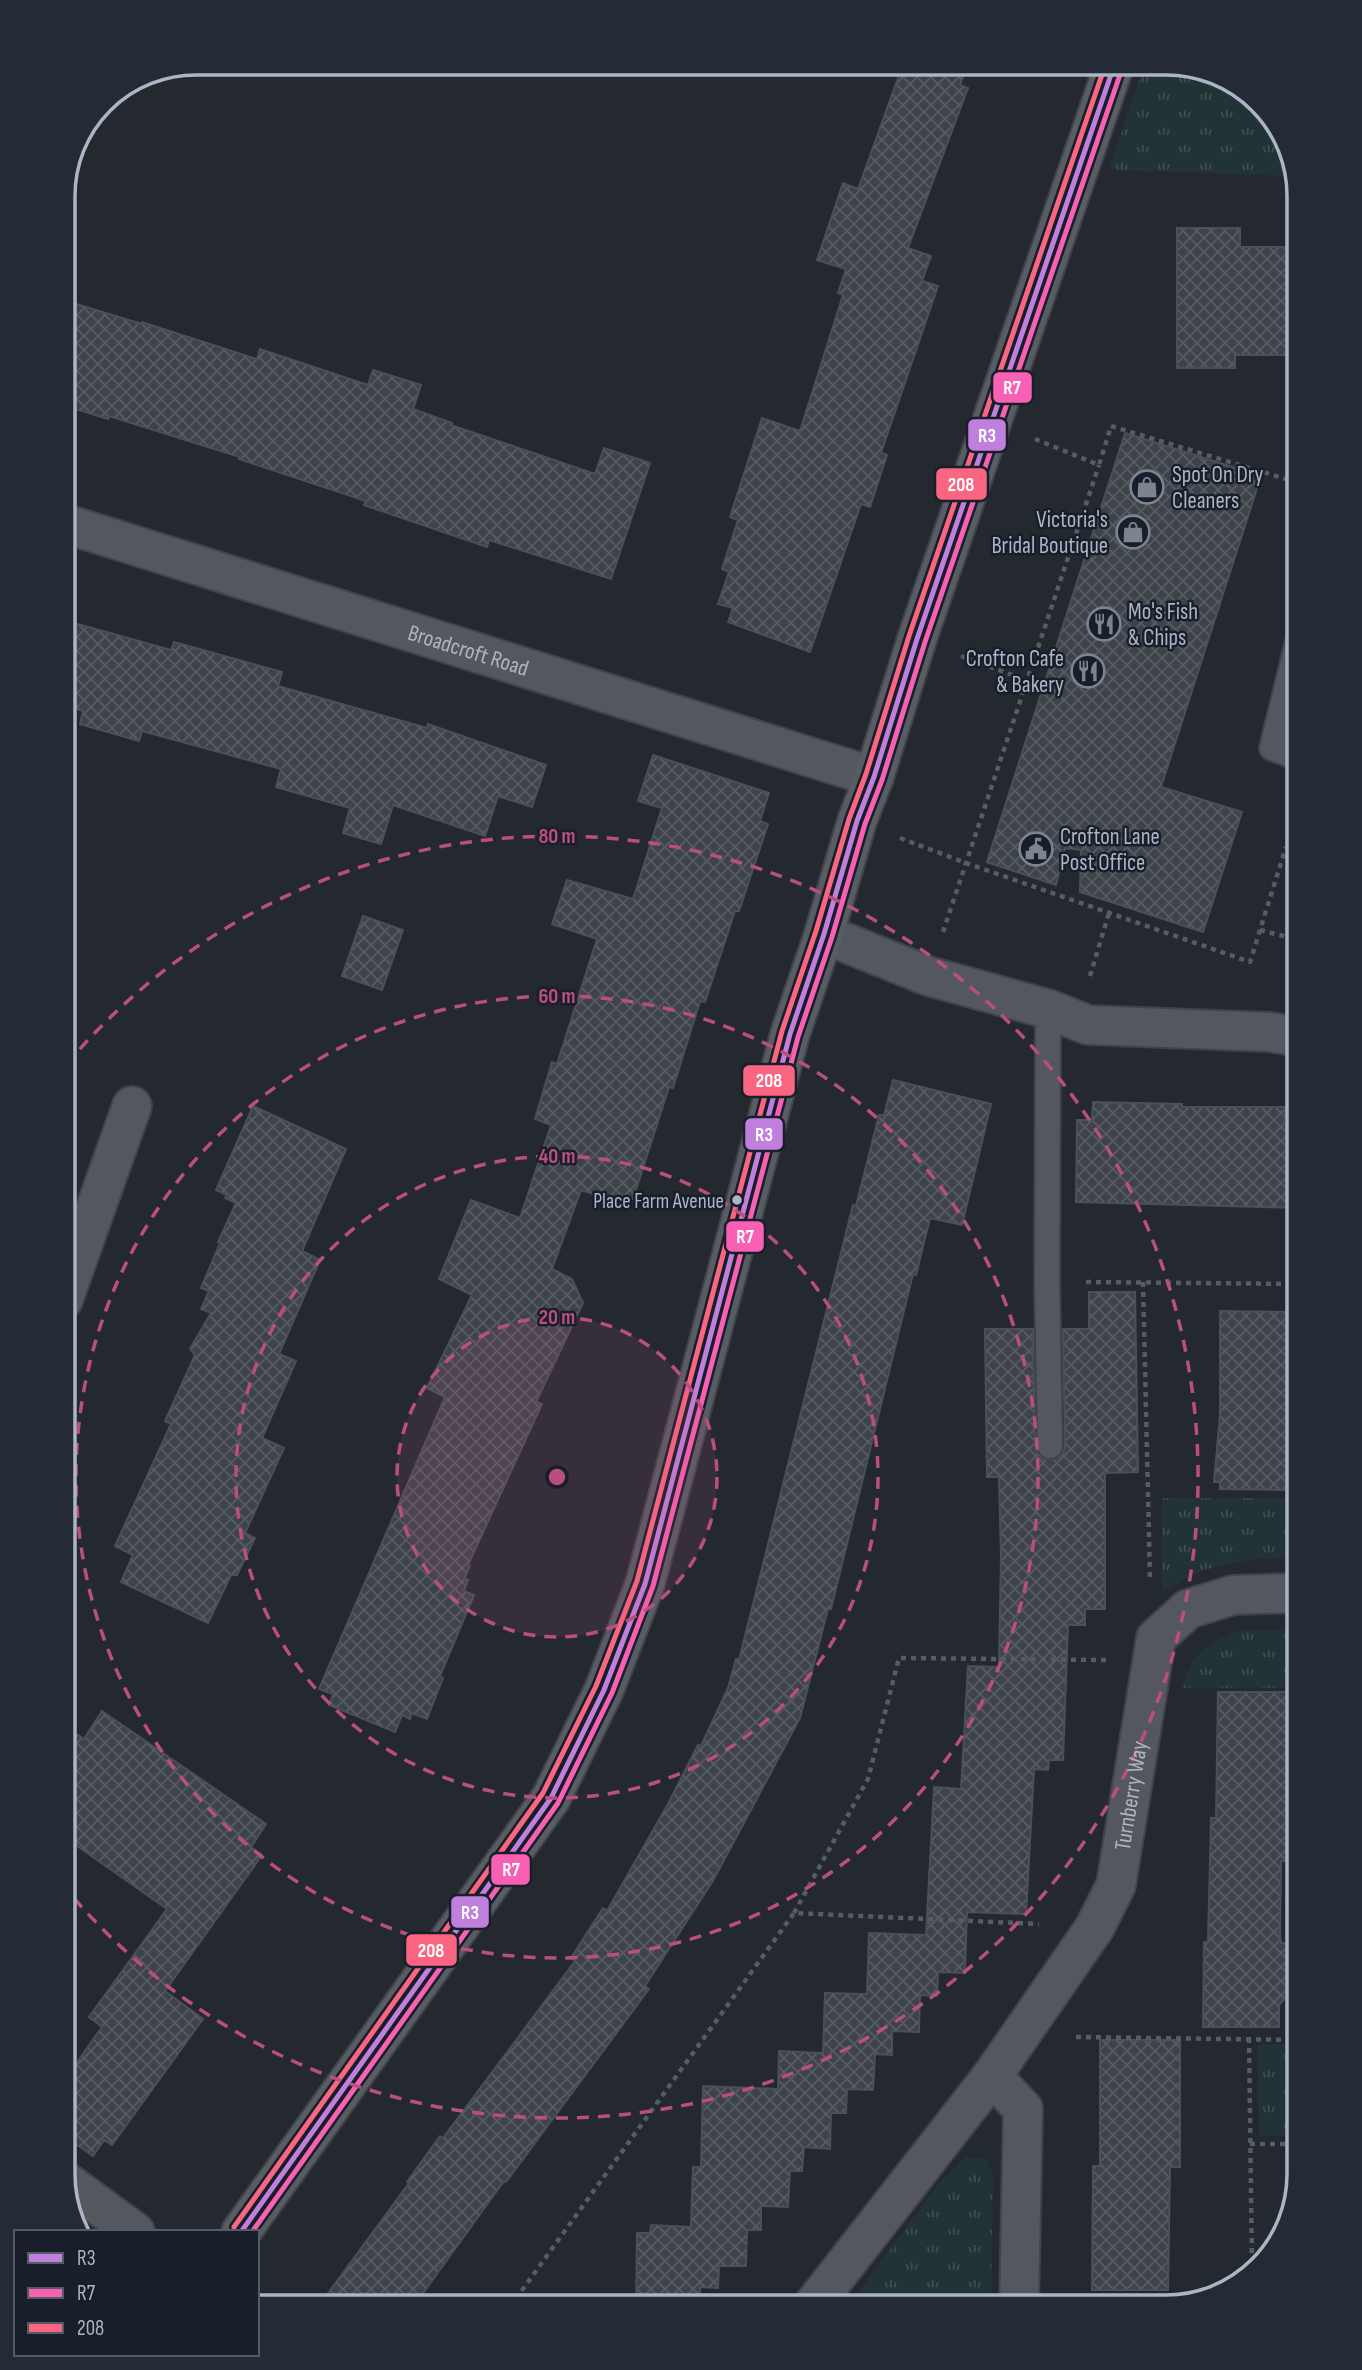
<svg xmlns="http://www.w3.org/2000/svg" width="1362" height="2370" viewBox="0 0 1362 2370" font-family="'Sofia Sans Condensed',sans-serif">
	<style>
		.grass { fill: url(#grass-tufts) }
		.building { fill: url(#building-cross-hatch); stroke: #4b5058; stroke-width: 2 }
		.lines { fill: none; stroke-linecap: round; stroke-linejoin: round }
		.lane-casing { stroke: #404349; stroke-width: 28 }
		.street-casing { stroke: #404349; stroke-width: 42 }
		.secondary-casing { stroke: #404349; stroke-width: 42 }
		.path { stroke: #565c62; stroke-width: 4.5; stroke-dasharray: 5 5; stroke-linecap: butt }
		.lane { stroke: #54575e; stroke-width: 24 }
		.street { stroke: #54575e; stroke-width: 38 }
		.secondary { stroke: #585c63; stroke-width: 38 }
		.bus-1-casing { stroke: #181f2a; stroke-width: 10 }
		.bus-2-casing { stroke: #181f2a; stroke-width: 10 }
		.bus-3-casing { stroke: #181f2a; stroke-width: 10 }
		.bus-1 { stroke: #c07fdc; stroke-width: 5 }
		.bus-2 { stroke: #f860b3; stroke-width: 5 }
		.bus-3 { stroke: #fa6682; stroke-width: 5 }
		.ring { fill: none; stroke: #ba4f7f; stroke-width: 3.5; stroke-dasharray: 12 9 }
		.bus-dot { fill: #acb5c3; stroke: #181f2a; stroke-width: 2.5 }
		.labels { text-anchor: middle; stroke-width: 5; stroke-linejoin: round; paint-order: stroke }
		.bus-label { font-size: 21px; fill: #acb5c3; stroke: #181f2a; text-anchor: end }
		.poi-label { font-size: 23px; fill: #acb5c3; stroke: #181f2a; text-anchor: start }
		.street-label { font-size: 23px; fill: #acb5c3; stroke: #181f2a }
		.rim { fill: none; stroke: #acb5c3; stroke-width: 3.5 }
		.centre { fill: #ba4f7f; stroke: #181f2a; stroke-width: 3.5 }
		.ring-label { font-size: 21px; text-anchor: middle; font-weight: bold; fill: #ba4f7f; stroke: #181f2a; stroke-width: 5; stroke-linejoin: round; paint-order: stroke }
		.line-badge { stroke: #181f2a; stroke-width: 2.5 }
		.badge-label { font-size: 19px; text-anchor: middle; font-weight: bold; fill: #fff }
	</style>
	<defs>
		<pattern id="grass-tufts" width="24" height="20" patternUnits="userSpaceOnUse" patternTransform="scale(1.75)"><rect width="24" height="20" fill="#223336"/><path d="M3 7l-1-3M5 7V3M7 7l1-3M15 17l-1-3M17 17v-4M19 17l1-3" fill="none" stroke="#3f4e51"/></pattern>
		<pattern id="building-cross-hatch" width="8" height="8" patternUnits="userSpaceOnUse" patternTransform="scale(1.75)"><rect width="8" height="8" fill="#3e4249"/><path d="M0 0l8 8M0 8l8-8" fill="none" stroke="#575b62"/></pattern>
	</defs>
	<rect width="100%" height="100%" fill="#242930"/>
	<path class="grass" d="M1145,63h30l65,23 45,52 9,38 -185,-6z
		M1162,1498h137v59l-46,2 -50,11 -41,22z
		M1241,1630h58v58h-117c12,-37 23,-44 59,-58z
		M1258,2044l41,1v91h-40z
		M966,2157l21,2 6,17 -2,131h-143l92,-125z"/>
	<path class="building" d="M968,63l-8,22 8,3 -60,160 23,8 -9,25 16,5 -57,167 6,2 -17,52 -9,-3 -51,148 -82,-30 5,-14 -15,-4 11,-32 -7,-3 16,-49 -8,-3 32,-99 38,13 43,-136 -5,-2 8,-24 -29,-9 26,-77 15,6 45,-125z
		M1177,228h63v19h59v108h-64v13h-58z
		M63,300l79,24v-2l115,37 3,-10 108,36 5,-15 48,15 -8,24 39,14 -1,2 144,49 9,-26 46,15 -39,116 -122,-39 -2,7 -123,-42 2,-4 -127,-42 1,-2 -131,-41 -1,3 -45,-14z
		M1125,433l136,43 -100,311 81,25 -39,120 -123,-40 1,-42 -16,-2 -9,37 -69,-23z
		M63,620l108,30 3,-8 108,30 -4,14 149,42 1,-4 118,41 -14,42 -34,-11 -13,40 -92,-31 -12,39 -38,-11 7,-25 -74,-21 5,-18 -139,-38 -3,10 -59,-17 3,-13 -20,-6z
		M653,755l116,38 -9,28 8,3 -29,87h-4l-30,91 -5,-1 -27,87 -4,-1 -36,112 -6,-1 -2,6 -44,-14 -29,79 20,10 11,24 -47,99 6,2 -74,161 2,1 -6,13 4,1 -4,11 10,4 -34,81 3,2 -16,41 -15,-6 -2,6 -8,-4 -7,17 -66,-27 4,-11 -14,-5 126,-292 -18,-9 45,-93 -33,-16 32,-79 49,18 31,-93 -16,-6 17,-57 5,2 40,-125 -45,-15 15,-44 66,19 29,-91 -24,-7z
		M363,916l40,14 -21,60 -40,-14z
		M893,1080l98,24 -29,121 -32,-7 -14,57 -3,-1 -82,335h-3l-28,109 -86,161 -69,107 4,3 -143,193 -2,-1 -91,126h-95l91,-124 -2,-1 33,-46 3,2 132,-177 -4,-3 32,-50 4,3 61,-107 30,-59 3,1 27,-58 8,-29 3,1 114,-455 3,1 23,-91h5z
		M1093,1102l89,2v3h103l-1,17h15v84l-223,-6 1,-82h15z
		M253,1106l93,43 -44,102 18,9 -41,94 17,7 -34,77 22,10 -39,85 10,5 -18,37h-6l-23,48 -87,-41 12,-27 -18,-9 56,-122 -6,-3 30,-66 -5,-6 21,-36 -10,-4 8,-18 -8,-3 19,-45 -2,-1 18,-39 -11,-5 2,-3 -11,-5z
		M1089,1292h46l3,180 -33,1v136h-20v16h-17l-5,135h-14l-1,10 -14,-1 -8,145 -59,-2 -2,61 -27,-1 -1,24 -17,-1 -1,37 -27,-1v24l-17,-1 -2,36 -26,-1 -1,24h-15l-1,36 -26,-2 -2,24h-12l-2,36 -27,-1v24h-14l-1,36h-27l-1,22 -18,-1 -1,20h-63l1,-74h13l1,-8 40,2 2,-60h8l2,-81 75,3 1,-38 44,2 2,-60 42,1 2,-61 57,2 8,-148 27,2 7,-123 31,1 2,-112 -2,-78h-12l-2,-148h48l2,118 3,7 5,5h14l6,-5 2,-8 -2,-117h26z
		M1220,1311l79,1v178l-79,-1v-7h-6l6,-67z
		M1218,1692h75l2,126h4v43h-18l-1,74 1,8h5l13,18v22l-20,22v22h-76l1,-85h4l3,-124h5z
		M102,1711l164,113 -15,23 11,8 -97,136 38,28 -91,126 -8,-5 -11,16 -30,-21v-53l39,-55 -13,-10 78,-108 -104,-73v-111l21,14z
		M1100,2040h80v127h-10l-2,123h-76l1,-124h7z"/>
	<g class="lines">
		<defs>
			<path id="lane" d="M1299,758l-27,-10 27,-111
				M1048,1009l-1,272 3,165"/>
			<g id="street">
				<path id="s1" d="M63,523l811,254"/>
				<path d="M824,934l104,42 120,33 40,16 181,7 30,5"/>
				<path d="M63,1300l69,-194"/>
				<path d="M65,2181l70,51"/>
				<path d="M812,2307l180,-231"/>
				<path id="s2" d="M1019,2307l4,-198 -31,-33 103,-149 21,-42 40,-247 32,-29 45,-14 66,-2"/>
			</g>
			<path id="secondary" d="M241,2232l310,-434 53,-108 41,-106 145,-550 34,-100 33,-113 17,-44 43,-138 198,-576"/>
		</defs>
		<use href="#lane" class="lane-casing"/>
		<use href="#street" class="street-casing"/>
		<use href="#secondary" class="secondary-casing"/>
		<path class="path" d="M1162,64l51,15 5,-1
			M1035,439l64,26 12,-39 188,57
			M961,656l65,24
			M900,838l66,25 284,99 36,-115
			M1260,930l39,10
			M943,932l156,-467
			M1090,976l19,-63
			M1086,1282l213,2
			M1143,1282l7,297
			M794,1913l74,-134 31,-121 207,2
			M1076,2037l223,3
			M1249,2038l3,231
			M1250,2144h49
			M510,2307l284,-394 245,11"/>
		<use href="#lane" class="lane"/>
		<use href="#street" class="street"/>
		<use href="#secondary" class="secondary"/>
		<defs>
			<path id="bus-1" d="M241,2232l310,-434 53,-108 41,-106 145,-550 34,-100 33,-113 17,-44 43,-138 198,-576"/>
			<path id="bus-2" d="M252,2232l306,-429 54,-110 41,-107 145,-549 34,-100 33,-113 17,-44 43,-138 198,-576"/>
			<path id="bus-3" d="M234,2227l309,-434 53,-107 41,-105 145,-550 34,-100 33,-112 17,-45 43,-138 197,-573"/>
		</defs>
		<use href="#bus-1" class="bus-1-casing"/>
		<use href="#bus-2" class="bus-2-casing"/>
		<use href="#bus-3" class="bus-3-casing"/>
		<use href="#bus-1" class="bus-1"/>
		<use href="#bus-2" class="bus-2"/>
		<use href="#bus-3" class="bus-3"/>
	</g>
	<circle cx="557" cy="1477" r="160" fill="#ba4f7f" fill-opacity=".12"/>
	<g class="ring">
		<circle cx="557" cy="1477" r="160"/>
		<circle cx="557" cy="1477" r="321"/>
		<circle cx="557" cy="1477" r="481"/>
		<path d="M66 1065A641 641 0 1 1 66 1889"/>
	</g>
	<defs>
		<symbol id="shop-ring" viewBox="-11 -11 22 22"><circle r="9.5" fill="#181f2a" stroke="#7c8490" stroke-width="1.5"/><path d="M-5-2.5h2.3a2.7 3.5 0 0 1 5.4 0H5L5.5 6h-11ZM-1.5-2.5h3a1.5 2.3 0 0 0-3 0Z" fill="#7c8490"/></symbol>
		<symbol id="restaurant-ring" viewBox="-11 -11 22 22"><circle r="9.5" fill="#181f2a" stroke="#7c8490" stroke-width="1.5"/><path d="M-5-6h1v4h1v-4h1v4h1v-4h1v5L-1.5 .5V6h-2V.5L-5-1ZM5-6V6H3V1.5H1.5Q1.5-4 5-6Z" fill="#7c8490"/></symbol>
		<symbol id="civic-ring" viewBox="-11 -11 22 22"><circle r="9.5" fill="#181f2a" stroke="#7c8490" stroke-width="1.5"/><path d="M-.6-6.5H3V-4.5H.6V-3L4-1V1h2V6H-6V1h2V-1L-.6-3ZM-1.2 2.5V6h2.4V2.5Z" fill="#7c8490"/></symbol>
	</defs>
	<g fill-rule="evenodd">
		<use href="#shop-ring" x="1128" y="468" width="38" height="38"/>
		<use href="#shop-ring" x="1114" y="513" width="38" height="38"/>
		<use href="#restaurant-ring" x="1085" y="605" width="38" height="38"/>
		<use href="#restaurant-ring" x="1069" y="652" width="38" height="38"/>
		<use href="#civic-ring" x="1017" y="830" width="38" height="38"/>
	</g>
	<circle class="bus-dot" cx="737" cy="1200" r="6"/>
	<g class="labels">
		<g class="bus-label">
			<text x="724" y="1208">Place Farm Avenue</text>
		</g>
		<g class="poi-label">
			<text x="1172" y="482">Spot On Dry<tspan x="1172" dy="26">Cleaners</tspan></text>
			<text x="1108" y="527" text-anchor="end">Victoria's<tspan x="1108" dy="26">Bridal Boutique</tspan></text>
			<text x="1128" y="619">Mo's Fish<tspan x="1128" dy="26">&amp; Chips</tspan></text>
			<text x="1064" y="666" text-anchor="end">Crofton Cafe<tspan x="1064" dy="26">&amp; Bakery</tspan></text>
			<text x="1060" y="844">Crofton Lane<tspan x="1060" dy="26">Post Office</tspan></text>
		</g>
		<g class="street-label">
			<text dy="8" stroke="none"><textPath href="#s1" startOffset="425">Broadcroft Road</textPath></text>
			<text dy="8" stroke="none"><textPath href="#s2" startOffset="562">Turnberry Way</textPath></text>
		</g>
	</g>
	<path d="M0 0H1362V2370H0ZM196 75H1166A121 121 0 0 1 1287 196V2174A121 121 0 0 1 1166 2295H196A121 121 0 0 1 75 2174V196A121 121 0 0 1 196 75Z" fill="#242b36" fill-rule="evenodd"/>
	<path class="rim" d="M196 75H1166A121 121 0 0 1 1287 196V2174A121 121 0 0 1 1166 2295H196A121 121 0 0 1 75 2174V196A121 121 0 0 1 196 75Z"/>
	<circle cx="557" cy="1477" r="10" class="centre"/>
	<g class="ring-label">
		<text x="557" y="843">80 m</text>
		<text x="557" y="1003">60 m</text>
		<text x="557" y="1163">40 m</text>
		<text x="557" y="1324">20 m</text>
	</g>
	<g class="line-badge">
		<rect x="992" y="371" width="41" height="33" rx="7" fill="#f860b3"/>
		<rect x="967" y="418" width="40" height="34" rx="7" fill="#c07fdc"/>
		<rect x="935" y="467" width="53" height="34" rx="7" fill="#fa6682"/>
		<rect x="742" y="1064" width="54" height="33" rx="7" fill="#fa6682"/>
		<rect x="744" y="1117" width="40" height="34" rx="7" fill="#c07fdc"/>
		<rect x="725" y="1220" width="40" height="33" rx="7" fill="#f860b3"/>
		<rect x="490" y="1853" width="41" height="33" rx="7" fill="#f860b3"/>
		<rect x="450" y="1895" width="40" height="34" rx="7" fill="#c07fdc"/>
		<rect x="405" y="1933" width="53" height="34" rx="7" fill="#fa6682"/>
	</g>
	<g class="badge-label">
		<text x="1012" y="394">R7</text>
		<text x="987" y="442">R3</text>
		<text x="961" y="491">208</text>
		<text x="769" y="1087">208</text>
		<text x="764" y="1141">R3</text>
		<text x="745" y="1243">R7</text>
		<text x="511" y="1876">R7</text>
		<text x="470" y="1919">R3</text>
		<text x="431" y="1957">208</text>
	</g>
	<rect x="14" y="2230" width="245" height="126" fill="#181f2a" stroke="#535b67" stroke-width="2"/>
	<rect x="28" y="2253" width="35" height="10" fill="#c07fdc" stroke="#535b67" stroke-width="2"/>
	<text x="77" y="2265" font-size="21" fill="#acb5c3">R3</text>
	<rect x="28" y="2288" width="35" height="10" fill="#f860b3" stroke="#535b67" stroke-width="2"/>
	<text x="77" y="2300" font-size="21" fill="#acb5c3">R7</text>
	<rect x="28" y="2323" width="35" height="10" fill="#fa6682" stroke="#535b67" stroke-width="2"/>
	<text x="77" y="2335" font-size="21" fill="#acb5c3">208</text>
</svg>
